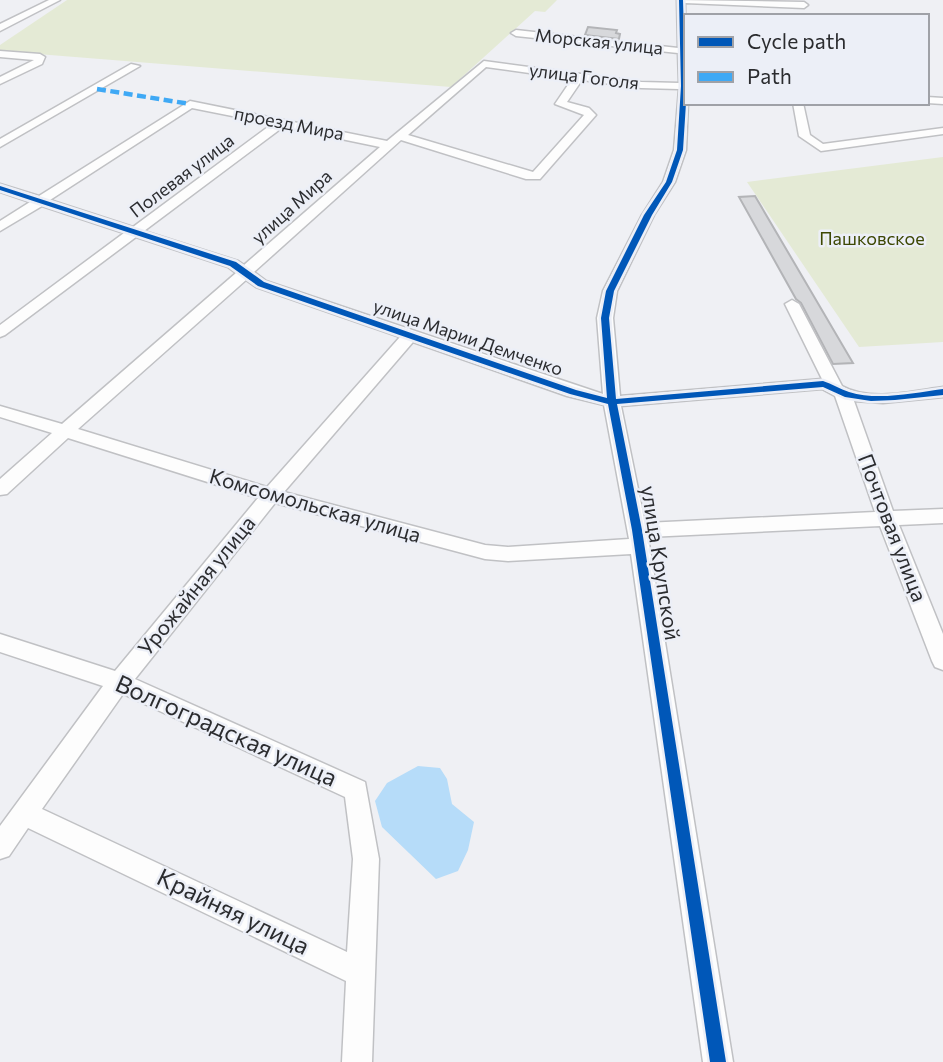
<svg xmlns="http://www.w3.org/2000/svg" width="943" height="1062" viewBox="0 0 943 1062" font-family="Commissioner,sans-serif">
	<style>
		.green { fill: #e4ead5 }
		.water { fill: #b6dcf9 }
		.building { fill: #d7d8db; stroke: #b3b4b7; stroke-width: 2 }
		.lines { fill: none; stroke-linecap: round; stroke-linejoin: round }
		.minor-casing { stroke: #c0c1c4; stroke-width: 3 }
		.minor { fill: #fdfdfd; fill-rule: evenodd }
		.quiet { stroke: #3fa9f5; stroke-width: 4.5; stroke-dasharray: 9 4.5; stroke-linecap: butt }
		.cycleway-casing { stroke: #eceff7; stroke-width: 5 }
		.cycleway { fill: #0057b8; fill-rule: evenodd }
		.labels { text-anchor: middle; stroke-width: 5; stroke-linejoin: round; paint-order: stroke }
		.far-street-label { font-size: 18px; fill: #2b2c2f; stroke: #eceff7 }
		.far-park-label { font-size: 18px; fill: #3d4803; stroke: #eceff7 }
		.street-label { font-size: 21px; fill: #2b2c2f; stroke: #eceff7 }
		.near-street-label { font-size: 24px; fill: #2b2c2f; stroke: #eceff7 }
	</style>
	<rect width="100%" height="100%" fill="#eff0f4"/>
	<path class="green" d="M67,0h490l-12,12 -10,-1 -84,76 -451,-36v-6z
		M943,157v185l-84,5 -112,-165z"/>
	<path class="water" d="M418,766l22,2 7,11 5,25 22,18 -6,28 -10,21 -22,8 -54,-52 -7,-26 12,-18z"/>
	<path class="building" d="M588,27l29,3 -1,3 4,1 -1,5 -34,-4z
		M755,196l98,167 -20,1 -32,-61 -5,-4 -57,-102z"/>
	<g class="lines">
		<defs>
			<path id="minor" d="M49,0h11l-60,31v-7z
				M677,0l127,2 4,3 -4,3 -119,-5 1,100h2l-2,47 -11,32 -21,33 -37,76 -4,27 7,78 202,-17 -37,-75 7,-4 7,4 43,82c28,16 71,5 101,1v10l-60,6 -29,-2 39,110 50,-2v14l-44,2 44,109v36l-8,-3 -3,-6 -52,-135 -232,11 85,525h-30l-72,-508 -123,7 -23,-2 -210,-56 -140,176 230,103 14,77 -7,203h-30l4,-81 -318,-153 -19,28 -9,3v-33l103,-140 -103,-34v-18l115,37 143,-173 -190,-60 -61,56 -7,1v-16l52,-46 -52,-16v-11l62,18 174,-151 -8,-6 -92,-30 -131,98 -5,2v-12l124,-92 -82,-27 -42,25v-10l30,-19 -30,-10v-8l39,12 151,-95 197,40 97,-80 157,21 38,1 -1,-30 -162,-17 -5,-3 5,-3 162,18zM486,67l86,12 -17,25 29,11 -51,57 -125,-37zM582,80l59,8 38,1 -5,61 -11,32 -21,33 -39,76 -6,27 6,76 -337,-113 -12,-9 147,-132 125,39h14l56,-64 -7,-7 -22,-6zM192,108l80,16 -139,103 -83,-27zM283,127l97,20 -136,118 -6,-4 -94,-30zM246,280l10,7 144,50 -133,150 -189,-58zM413,342l154,54 37,9 25,134 -121,8 -23,-2 -201,-53zM822,389l13,7 40,116 -230,11 -24,-117zM123,694l222,103 8,62 -6,93 -305,-143z
				M0,51l40,3 5,3 -3,7 -42,20v-7l34,-17 -34,-3z
				M131,64l9,2 -140,81v-8z
				M927,97l16,1v6l-16,-1z
				M793,103h10l7,32 13,9 120,-16v6l-122,17 -22,-15z"/>
		</defs>
		<use href="#minor" class="minor-casing"/>
		<use href="#minor" class="minor"/>
		<path class="quiet" d="M97,89l93,15"/>
		<defs>
			<path id="cycleway" d="M679,0h4l3,103 -3,47 -11,32 -20,33 -38,76 -5,27 7,81 207,-18c9,3 17,8 26,11 29,9 64,1 94,-3v6l-48,5 -24,1 -26,-4 -22,-10 -206,17 25,126 84,532h-16l-78,-532 -24,-126 -38,-10 -312,-108 -28,-20 -230,-76v-4l236,76 28,20 312,108 31,8 -6,-80 5,-27 38,-76 22,-33 11,-32 4,-64z"/>
		</defs>
		<use href="#cycleway" class="cycleway-casing"/>
		<use href="#cycleway" class="cycleway"/>
	</g>
	<g class="labels">
		<g class="far-street-label">
			<text transform="translate(599 42) rotate(6)" y="6">Морская улица</text>
			<text transform="translate(584 77) rotate(7)" y="6">улица Гоголя</text>
			<text transform="translate(289 124) rotate(11)" y="6">проезд Мира</text>
			<text transform="translate(182 176) rotate(-37)" y="6">Полевая улица</text>
			<text transform="translate(292 207) rotate(-42)" y="6">улица Мира</text>
			<text transform="translate(468 338) rotate(19)" y="6">улица Марии Демченко</text>
		</g>
		<g class="far-park-label">
			<text x="872" y="245">Пашковское</text>
		</g>
		<g class="street-label">
			<text transform="translate(315 506) rotate(16)" y="7">Комсомольская улица</text>
			<text transform="translate(892 528) rotate(69)" y="7">Почтовая улица</text>
			<text transform="translate(660 563) rotate(81)" y="7">улица Крупской</text>
			<text transform="translate(197 586) rotate(-51)" y="7">Урожайная улица</text>
		</g>
		<g class="near-street-label">
			<text transform="translate(226 731) rotate(24)" y="8">Волгоградская улица</text>
			<text transform="translate(233 912) rotate(26)" y="8">Крайняя улица</text>
		</g>
	</g>
	<rect x="684" y="14" width="245" height="91" fill="#eceff7" stroke="#9fa1a7" stroke-width="2"/>
	<rect x="698" y="37" width="35" height="10" fill="#0057b8" stroke="#9fa1a7" stroke-width="2"/>
	<text x="747" y="49" font-size="21" fill="#2b2c2f">Cycle path</text>
	<rect x="698" y="72" width="35" height="10" fill="#3fa9f5" stroke="#9fa1a7" stroke-width="2"/>
	<text x="747" y="84" font-size="21" fill="#2b2c2f">Path</text>
</svg>
